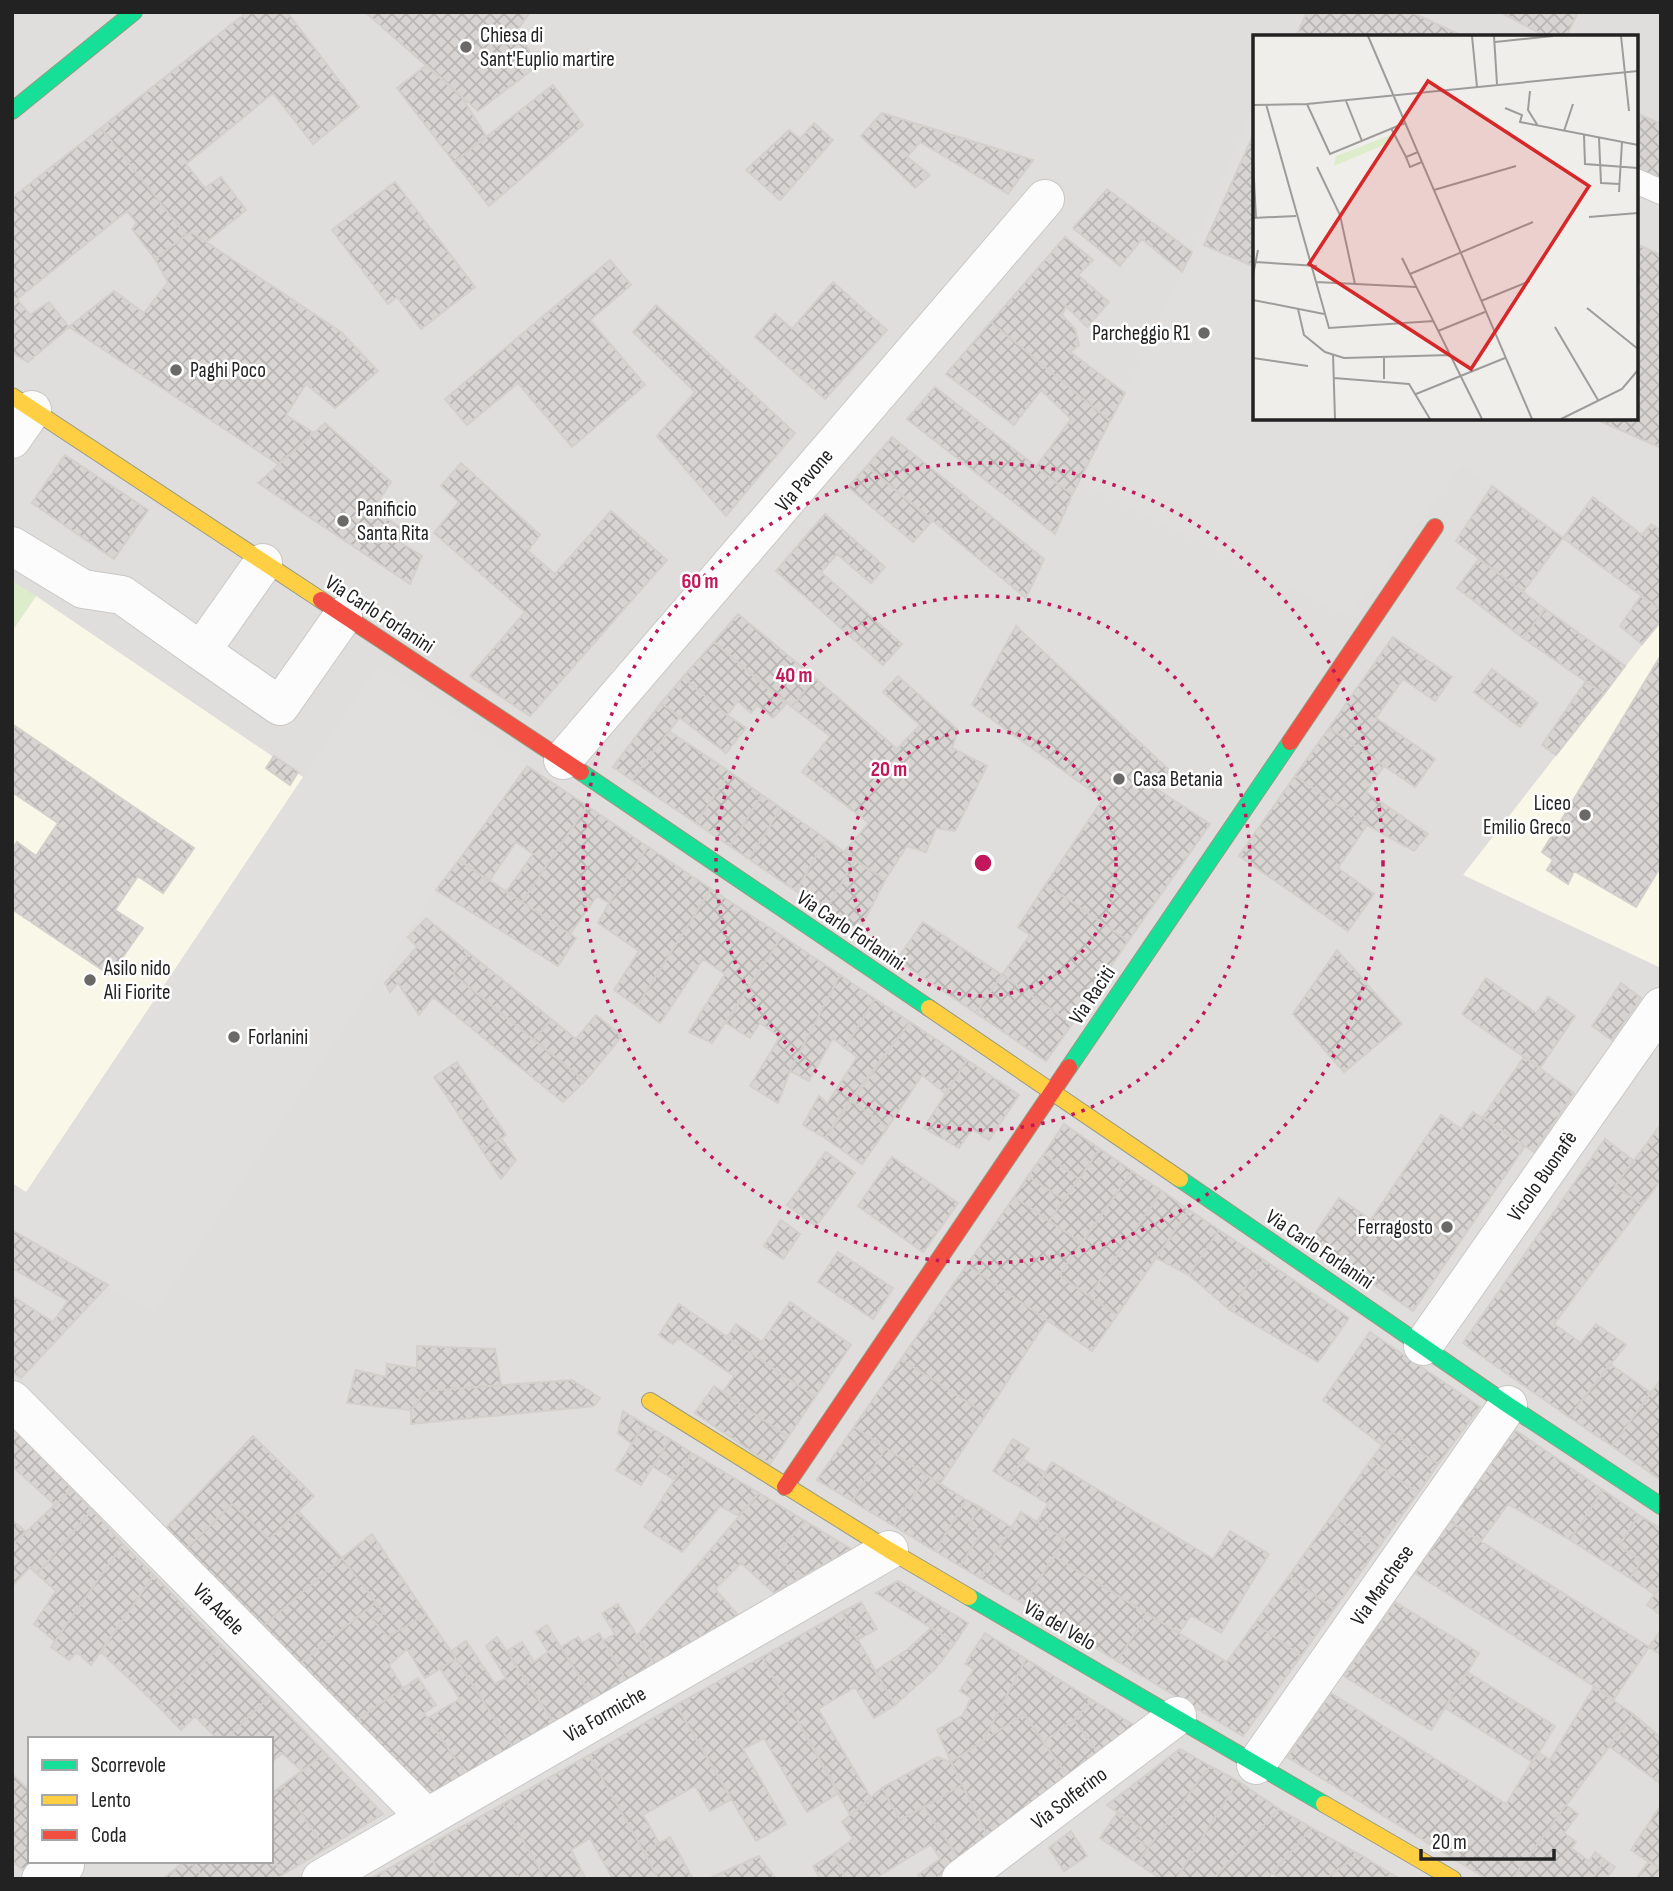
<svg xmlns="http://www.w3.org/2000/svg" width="1673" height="1891" viewBox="0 0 1673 1891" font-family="'Sofia Sans Condensed',sans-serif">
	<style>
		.residential { fill: #dfdedc; fill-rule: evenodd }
		.education { fill: #f8f7e8 }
		.grass { fill: #ddeccb }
		.parking { fill: #e0dfde }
		.building { fill: url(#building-cross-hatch); stroke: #d3d0cc; stroke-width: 2 }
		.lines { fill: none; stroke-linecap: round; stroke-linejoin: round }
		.lane-casing { stroke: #c9c8c7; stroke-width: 26 }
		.street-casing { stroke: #c9c8c7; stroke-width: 40 }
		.fast-casing { stroke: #999a82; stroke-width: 18 }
		.slow-casing { stroke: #999a82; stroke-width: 18 }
		.jam-casing { stroke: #999a82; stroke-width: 18 }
		.lane { stroke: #fdfcfc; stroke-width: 24 }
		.street { stroke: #fdfcfc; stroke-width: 38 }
		.fast { stroke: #16e098; stroke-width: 16 }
		.slow { stroke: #ffcf43; stroke-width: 16 }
		.jam { stroke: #f24e42; stroke-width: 16 }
		.ring { fill: none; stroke: #c2185b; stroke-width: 3.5; stroke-dasharray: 3.5 7 }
		.poi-dot { fill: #6a6968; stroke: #fff; stroke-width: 2.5 }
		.labels { text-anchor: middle; stroke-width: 5; stroke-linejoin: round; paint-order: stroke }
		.poi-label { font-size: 21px; fill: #222; stroke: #fff; text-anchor: start }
		.street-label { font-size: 21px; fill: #222; stroke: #fff }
		.inset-road { fill: none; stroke: #9e9c9b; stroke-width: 2 }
		.view { fill: #d62828; fill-opacity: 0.15; stroke: #d62828; stroke-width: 3.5 }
		.inset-edge { fill: none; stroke: #222; stroke-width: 3.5 }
		.centre { fill: #c2185b; stroke: #fff; stroke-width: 3.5 }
		.ring-label { font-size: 21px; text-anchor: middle; font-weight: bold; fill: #c2185b; stroke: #fff; stroke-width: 5; stroke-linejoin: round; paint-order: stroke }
	</style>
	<defs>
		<pattern id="building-cross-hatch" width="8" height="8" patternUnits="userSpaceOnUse" patternTransform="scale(1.75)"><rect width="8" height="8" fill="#d7d4d2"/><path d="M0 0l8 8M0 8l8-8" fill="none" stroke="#b8b6b4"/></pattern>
	</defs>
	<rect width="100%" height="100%" fill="#f0eeeb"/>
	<path class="residential" d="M12,12h1649v1867h-1649zM1255,37h381v381h-381zM30,1739h241v122h-241z"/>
	<path class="education" d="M36,596l267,181 -277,416 -14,-10v-552z
		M1661,621v347l-198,-93z"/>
	<path class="grass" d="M12,581l24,15 -24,35z"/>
	<path class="parking" d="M1255,101v317h381v-305l25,11v486l-199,-145 -113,152 -271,-135 47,-89 67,-141z
		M378,666l149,100 -91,124 -282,422 -142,-83v-46l14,9z"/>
	<path class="building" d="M247,12h40l72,95 -46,37 -40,-51 -87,71 19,24 16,-11 25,33 -40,32 -15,-10 -5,3 -85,-107z
		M365,12h165l-12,17 19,37 -59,45z
		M1307,12h104l54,25h-169z
		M1500,12h78l-12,25h-19z
		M427,65l34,31 25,40 -32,26 -57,-74z
		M553,85l30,40 -94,81 -35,-44z
		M882,113l151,47 -25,34 -88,-52 -13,15 23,18 -15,13 -54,-52z
		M1636,113l25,11v55l-25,-11z
		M814,123l19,17 -53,60 -34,-30 43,-40 11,9z
		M101,128l85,107 -31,24 -23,-30 5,-6 -10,-12 -110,88 13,16 19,-13 20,25 -41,35 -16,-9v-155z
		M1255,131v136l-51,-22z
		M395,182l80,105 -54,42 -24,-32 -9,7 -56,-74z
		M1107,189l85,63 -10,20 -40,-33 -22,27 -47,-38z
		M191,232l150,100 37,39 -43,37 -29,-24 -20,31 28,18 -36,31 -209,-137 45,-36 30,22 24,-31 -13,-23z
		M1065,237l28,23 -15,15 31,27 -22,25 -21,-21 -4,9 13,14 4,16 -9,7 55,41 -15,28 -119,-99z
		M1636,244l25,11v193l-68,-30h43z
		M610,260l21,25 -41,35 55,65 -73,62 -54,-64 -51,42 -22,-26z
		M833,282l54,48 -62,69 -70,-62 20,-23 17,15z
		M656,305l139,128 -69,83 -69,-80 38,-44 -62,-60z
		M991,322l119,99 -38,74 -36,-28 35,-48 -30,-29 -27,35 -68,-51z
		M935,387l137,108 -17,39 -148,-115z
		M325,423l66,59 -18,27 34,23 -6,11 21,13 -12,28 -152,-101z
		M892,437l152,122 -18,39 -159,-132z
		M65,455l83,55 -34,49 -82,-56z
		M461,463l79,72 -12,16 27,23 56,-63 56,49 -137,156 -60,-40 55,-64 -91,-79 25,-31 -18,-16z
		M867,466l65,55 -19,21 -65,-55z
		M1492,486l71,52 -40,54 -67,-51z
		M1593,497l49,38 9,-11 10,7v79l-98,-72z
		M825,514l60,53 -14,16 -34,-29 -16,18 81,72 -19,21 -107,-94z
		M1479,559l66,50 -22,29 -66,-50z
		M1641,596l20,14v11l-19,23 -22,-18z
		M1545,609l80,57 -21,28 -81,-56z
		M738,614l77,64 -23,29 -78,-65z
		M1016,626l153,144 -12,19 53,35 -82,117 -82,-57 57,-85 -131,-94z
		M1393,637l59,40 -17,24 -32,-22 -27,39 59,41 -20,28 -86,-59z
		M714,642l72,62 -13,14 -16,-13 -6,8 -13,-12 -11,14 -44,-38z
		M1661,655v211l-25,41 -62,-36 -6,13 -21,-14 6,-10 -11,-8z
		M1492,669l46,34 -18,24 -46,-35z
		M898,676l60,54 -6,18 35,18 -32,65 -19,-3 -10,24 -19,-6 -22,34 -41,-28 25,-29 -67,-51 28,-36 -38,-29 23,-29 82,71 23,-24 -37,-33z
		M683,677l44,38 19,13 -20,25 -65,-50z
		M1586,681l18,13 -48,61 -14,-10z
		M661,703l19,14 -48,63 -19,-13z
		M15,726l179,122 -31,45 -25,-17 -23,34 28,18 -33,47 -98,-66v-59l5,-8 19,14 22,-33 -46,-31v-61z
		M1329,728l55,38 -18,26 62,42 -14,17 -47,-26 -72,-49z
		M669,731l61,41 -34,51 -64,-43z
		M274,756l24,16 -8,13 -24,-17z
		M527,766l60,40 -65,96 -16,-10 27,-38 -17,-12 -27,39 -30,-21z
		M730,772l32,23 -32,51 -34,-23z
		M1295,776l72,49 -29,43 36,26 -26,37 -109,-75z
		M762,795l19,13 -32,51 -19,-13z
		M587,806l61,41 -39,56 -12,-7 -27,38 -48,-32z
		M781,808l45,31 -30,52 -47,-32z
		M826,839l29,21 -30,51 -29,-20z
		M648,847l63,42 -74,117 -23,-16 25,-39 -41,-28 11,-20z
		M459,860l117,78 -18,28 -122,-76z
		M855,860l30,20 -27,53 -33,-22z
		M1046,884l82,57 -56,83 -70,-49 28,-40 -12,-8z
		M711,889l71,47 -70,107 -23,-11 36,-58 -22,-15 -43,64 -23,-17z
		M426,918l43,35 -16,21 132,107 -22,21 -130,-105 -14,18 -21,-32 -8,9 -5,-9 32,-36 -9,-10z
		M923,922l79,53 -26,38 -79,-53z
		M782,936l58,39 -50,96 -12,32 -28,-17 30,-49 -20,-14 -10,15 -24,-15z
		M1337,950l65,74 -58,48 -51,-58z
		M469,953l82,66 -17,21 -81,-66z
		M840,975l35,24 -30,49 -12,-10 -24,43 -19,-10z
		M1002,975l70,49 -26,37 -70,-48z
		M1486,978l50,35 12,-16 27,19 -35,52 -78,-54z
		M1621,983l20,15 -29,42 -20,-14z
		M875,999l35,23 -85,116 -22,-13 16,-29 8,8 30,-47 -12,-9z
		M596,1015l26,21 -37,45 -51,-41 17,-21 25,20z
		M910,1022l57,38 -21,34 -24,-19 -34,52 -38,-27z
		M1524,1057l50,36 -40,59 -51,-35z
		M967,1060l52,35 -30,45 -17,-11 -13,19 -35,-20z
		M457,1062l49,73 -24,15 -48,-73z
		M850,1100l38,27 -26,37 -37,-26z
		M1473,1112l52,34 -112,165 -103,-70 29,-43 32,22 70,-105 20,14z
		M1064,1124l36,25 -21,30 -35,-25z
		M1659,1127l2,2v51l-19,25 -27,-19z
		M501,1138l15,22 -15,19 -19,-29z
		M1605,1139l29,22 -19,25 27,19 -88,119 27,19 15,-19 30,21 -57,72 -106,-74z
		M1100,1149l32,22 -50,72 -33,-22z
		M826,1152l29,21 -39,53 -29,-21z
		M1044,1154l35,25 -15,21 -36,-24z
		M892,1157l66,46 -35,49 -65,-46z
		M1132,1171l30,20 -73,105 -30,-21z
		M1028,1176l36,24 -15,21 -35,-24z
		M1162,1191l27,19 -72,105 -28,-19z
		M1014,1197l68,46 -23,32 58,40 -25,36 -125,-86z
		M1189,1210l30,20 -30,45 -33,-17z
		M781,1220l19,14 -17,25 -19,-13z
		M12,1230l96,55 -87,93 -9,-6v-76l41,26 15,-21 -56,-33z
		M1219,1230l45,30 -34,50 -41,-35z
		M838,1252l55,36 -20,31 -55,-37z
		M1264,1260l85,58 -31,44 -88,-52z
		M967,1265l80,55 -61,94 -85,-55z
		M790,1302l61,43 -36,52 -88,-60 9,-13 26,18z
		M679,1304l136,93 -27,40 -65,-45 11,-16 -56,-38 -5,6 -14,-9z
		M1370,1332l110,75 -42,57 -46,-32 -10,13 -59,-45z
		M417,1346l78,3 6,36 -75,6 -15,19 -64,-7 9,-33 30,7 1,-13 30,4z
		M901,1359l85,55 -46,70 -86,-57z
		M1610,1364l41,29 -39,53 -43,-29z
		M1661,1379v101l-49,-34z
		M572,1380l28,18 -6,8 -183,18v-14l15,-19z
		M714,1386l74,51 -18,27 -75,-51z
		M623,1411l21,13 -12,20 -14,-11z
		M644,1424l26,15 -29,46 -25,-15z
		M12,1427l60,62 -17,16 -43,-39z
		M854,1427l32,21 -34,53 -35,-21z
		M1515,1430l88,60 -33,50 -62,-36 -27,37 -31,-19z
		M1392,1432l46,32 -20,29 -47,-33z
		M253,1436l61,60 -45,43 -37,-35 -46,45 -20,-21z
		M670,1439l22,14 -17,27 -22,-13z
		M1013,1439l16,10 -20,32 -16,-10z
		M886,1448l41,27 -33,51 -42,-25z
		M692,1453l67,40 -20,23 -19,-10 -38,46 -38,-25z
		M1023,1459l23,14 -14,21 -23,-13z
		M1371,1460l47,33 -40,55 -46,-33z
		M1052,1462l161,97 17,-28 39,23 -48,79 -30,-18 -12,18 -125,-77 11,-17 -28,-17 11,-18 -16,-10z
		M927,1475l39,25 -31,51 -41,-25z
		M72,1489l20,21 -55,64 -7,-7 -17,18 -1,-40z
		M1603,1490l36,25 -20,31 23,15 -12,17 -60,-38z
		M759,1493l46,28 -30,35 27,21 -28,16 -33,-30 -26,26 23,26 -84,49 -17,-28z
		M966,1500l14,7 -11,17 13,8 -22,34 -25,-15z
		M232,1504l37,35 29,-28 44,47 -80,69 -76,-78z
		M980,1507l32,21 -32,50 -20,-12 22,-34 -13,-8z
		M92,1510l31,34 -68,97 -21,-17 22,-33 -19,-17z
		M1021,1512l44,27 -41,65 -44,-26z
		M1332,1515l46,33 -44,61 -45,-33z
		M1639,1515l22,14v56l-7,9 -24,-16 12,-17 -23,-15z
		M12,1520l14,12 -14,13z
		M805,1521l46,28 -49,28 -27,-21z
		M1450,1522l199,125 -35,52 -199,-126z
		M372,1534l54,80 -38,23 -16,-18 12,-6 -42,-55z
		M123,1544l31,31 -63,90 -14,-13 -8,8 -18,-13z
		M1054,1556l93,58 -30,47 -93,-57z
		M342,1558l34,44 -78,63 -36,-38z
		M154,1575l67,70 -63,61 -57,-54z
		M1289,1576l45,33 -33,47 -46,-33z
		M898,1581l70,42 -13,20 -79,-50z
		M1661,1585v30l-14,-10z
		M376,1602l8,11 -12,6 16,18 38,-23 30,45 -31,19 -18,-29 -18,16 14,23 -49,34 -56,-57z
		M861,1602l16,27 -20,11 -15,-28z
		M1395,1602l84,51 -48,77 -87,-54z
		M618,1604l36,60 -28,16 -23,-39 12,-7 -13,-21z
		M842,1612l53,93 -21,13 -19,-31 -37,22 53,89 -21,17 -88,-158z
		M1147,1614l80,48 28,-39 46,33 -58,80 -126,-75z
		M547,1625l47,75 -40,23 -47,-72 15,-9 12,20 14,-10 -12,-20z
		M931,1628l24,15 -20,26 -40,36 -20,-34 33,-22z
		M1661,1630v25l-12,-8z
		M599,1633l27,47 -32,20 -33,-53 17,-10 4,6z
		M985,1633l41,26 -43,82 -32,21 -14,-32 26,-15 8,-17 -11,-7 14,-22 -9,-5z
		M497,1637l57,86 -41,24 -62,-96 15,-10 29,43 11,-6 -20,-32z
		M221,1645l49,51 -44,43h-9l-22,-23 -14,14 -23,-24z
		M762,1657l77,136 -32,19 -43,-74 -21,11 43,75 -30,17 -80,-136z
		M456,1659l57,88 -47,28 -38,-57 32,-19 -20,-31z
		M1026,1659l66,41 -18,20 -31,22 -19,-28 -41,27z
		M1467,1672l88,54 -22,36 -88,-54z
		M418,1678l18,27 -12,8 42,62 -40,23 -72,-76z
		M1594,1687l39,27 -121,165h-25l-200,-122 44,-64 175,111 32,-52 12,8z
		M270,1696l55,57 -23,18 -20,-18 -11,10v-24l-43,-2z
		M1092,1700l45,27 -37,28 -26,-35z
		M676,1705l56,94 -22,12 -15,-25 -52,29 16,28 -15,9 -55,-97z
		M1024,1714l45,64 -80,61 -38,-77z
		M1633,1714l28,24v46l-52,-38z
		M1074,1720l26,35 -31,23 -26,-36z
		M1180,1749l30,17 -61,81 -14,-9 6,-10 -34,-23z
		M325,1753l58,61 -58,35 -42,-64z
		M589,1755l55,97 14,27h-45l-23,-41 -19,12 15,29h-41l-42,-75z
		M937,1757l14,5 11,23 -62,35 -18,-32z
		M1210,1766l28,15 -62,98h-15l-24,-16z
		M12,1774l18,17v70h9l-16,9 -11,-9z
		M1238,1781l41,28 -66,70h-37z
		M283,1785l42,64 -41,25 -13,-17v-63z
		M962,1785l27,54 -29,21 -36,-53z
		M882,1788l18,32 24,-13 36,53 -25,19h-15l-2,-4 22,-16 -9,-15 -57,35h-28l-13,-25 20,-15 -11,-17z
		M503,1804l42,75h-26l-1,-3 -6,3h-69l-18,-32z
		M1566,1805l12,9 -14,19 12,9 -5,6 18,13 6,-9 10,8 -13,19h-80z
		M1661,1805v65l-30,-20z
		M1279,1809l33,19 -45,51h-49l-2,-3z
		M1117,1813l24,15 -6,10 14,9 -12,16 -37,-25z
		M1312,1828l47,26 -34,25h-45l-8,-6z
		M1071,1831l16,25 -23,15 -15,-23z
		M670,1837l23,42h-35l-14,-27z
		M425,1847l18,32h-73l34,-19z
		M833,1854l13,25h-30l3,-2 -6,-11z
		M1359,1854l26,16 12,7 -72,2z
		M759,1856l17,23h-68z
		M271,1857l13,17 -8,5h-72l-14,-18h81z
		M1605,1860l10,7 -9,12h-14z
		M185,1861h5l14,18h-41z
		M1649,1861l12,9v9h-25z"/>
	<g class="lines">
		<defs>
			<path id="lane" d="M1636,181l25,11"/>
			<path id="street" d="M12,439l20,-29
				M12,546l71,43 39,6 79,56
				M263,563l-62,88 79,55 63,-90
				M563,760l482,-561
				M1423,1346l238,-339
				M12,1400l414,417
				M1256,1765l252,-360
				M41,1879l24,-14
				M321,1879l568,-329
				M961,1879l216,-163"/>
			<path id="fast" d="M12,111l122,-99
				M581,772l348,236
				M1069,1067l221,-325
				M1180,1179l328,226 153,101
				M969,1597l355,207"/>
			<path id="slow" d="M12,396l309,204
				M929,1008l251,171
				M650,1401l239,149 80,47
				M1324,1804l129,75"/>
			<path id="jam" d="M321,600l260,172
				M1290,742l145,-215
				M785,1487l284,-420"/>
		</defs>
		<use href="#lane" class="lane-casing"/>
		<use href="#street" class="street-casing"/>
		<use href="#fast" class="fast-casing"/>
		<use href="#slow" class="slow-casing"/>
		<use href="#jam" class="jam-casing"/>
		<use href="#lane" class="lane"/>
		<use href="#street" class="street"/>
		<use href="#fast" class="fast"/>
		<use href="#slow" class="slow"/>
		<use href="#jam" class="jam"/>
	</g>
	<g class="ring">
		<circle cx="983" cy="863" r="133"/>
		<circle cx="983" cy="863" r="267"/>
		<circle cx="983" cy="863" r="400"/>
	</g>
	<g class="poi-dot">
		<circle cx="466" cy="47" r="7"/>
		<circle cx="1204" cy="333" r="7"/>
		<circle cx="176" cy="370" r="7"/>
		<circle cx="343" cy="521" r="7"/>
		<circle cx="1119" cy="779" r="7"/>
		<circle cx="1585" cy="815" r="7"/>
		<circle cx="90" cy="980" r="7"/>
		<circle cx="234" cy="1037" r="7"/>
		<circle cx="1447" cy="1227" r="7"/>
	</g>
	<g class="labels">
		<g class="poi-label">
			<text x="480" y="42">Chiesa di<tspan x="480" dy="24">Sant'Euplio martire</tspan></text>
			<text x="1190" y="340" text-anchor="end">Parcheggio R1</text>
			<text x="190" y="377">Paghi Poco</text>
			<text x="357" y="516">Panificio<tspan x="357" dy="24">Santa Rita</tspan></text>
			<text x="1133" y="786">Casa Betania</text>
			<text x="1571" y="810" text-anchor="end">Liceo<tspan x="1571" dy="24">Emilio Greco</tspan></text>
			<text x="104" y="975">Asilo nido<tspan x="104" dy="24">Ali Fiorite</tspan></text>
			<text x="248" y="1044">Forlanini</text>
			<text x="1433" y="1234" text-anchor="end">Ferragosto</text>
		</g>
		<g class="street-label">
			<text transform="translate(804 480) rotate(-49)" y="7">Via Pavone</text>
			<text transform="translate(380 614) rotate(33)" y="7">Via Carlo Forlanini</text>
			<text transform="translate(851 930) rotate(34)" y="7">Via Carlo Forlanini</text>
			<text transform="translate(1092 995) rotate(-56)" y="7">Via Raciti</text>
			<text transform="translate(1542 1176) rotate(-55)" y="7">Vicolo Buonafè</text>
			<text transform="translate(1320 1249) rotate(34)" y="7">Via Carlo Forlanini</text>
			<text transform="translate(1382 1585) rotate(-55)" y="7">Via Marchese</text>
			<text transform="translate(219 1609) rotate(45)" y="7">Via Adele</text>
			<text transform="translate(1060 1625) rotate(30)" y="7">Via del Velo</text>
			<text transform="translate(605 1714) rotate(-30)" y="7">Via Formiche</text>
			<text transform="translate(1069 1798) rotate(-37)" y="7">Via Solferino</text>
		</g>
	</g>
	<g transform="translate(1253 35)">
		<rect width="385" height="385" fill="#f0eeeb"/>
		<path d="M138,100l2,6 -59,25 2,-10z" fill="#ddeccb"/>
		<path class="inset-road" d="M115,1l164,383M219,1l5,51M241,1l3,48M368,1l8,75M242,7l58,-6M277,56l-2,19 10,16M93,66l16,40M13,69l63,224 105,-7M54,69l23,50 75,-31M0,70l54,-1 331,-33M252,73l17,7 -2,7 118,23M138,93l15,29M311,96l9,-27M331,100l1,29 53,4M346,103l2,45 19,1M165,117l-12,5 4,10 12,-5M0,126l3,57M64,132l23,48 15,69M181,155l82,-24M366,157l3,-50M336,182l49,-4M0,183l43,-2M149,223l80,161M2,227l62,4M157,239l123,-52M0,240l5,-25M63,247l100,5M0,265l71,14M228,266l49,-20M334,273l51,41M45,274l6,26 21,17 19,6 106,-3M302,292l43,73M185,296l47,-19M80,319l2,65M131,322v22M0,323l55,8M81,343l75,6 21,35M163,359l89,-36M308,384l61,-30 16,-19"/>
		<path class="view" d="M175,46l161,105 -118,183 -162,-105z"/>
		<rect width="385" height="385" class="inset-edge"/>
	</g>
	<circle cx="983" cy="863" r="10" class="centre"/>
	<g class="ring-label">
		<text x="700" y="588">60 m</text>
		<text x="794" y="682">40 m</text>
		<text x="889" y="776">20 m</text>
	</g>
	<rect width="1673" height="1891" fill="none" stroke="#222222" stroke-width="28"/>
	<rect x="28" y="1737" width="245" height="126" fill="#ffffff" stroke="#a7a7a7" stroke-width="2"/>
	<rect x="42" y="1760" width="35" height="10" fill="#16e098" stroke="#a7a7a7" stroke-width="2"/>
	<text x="91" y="1772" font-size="21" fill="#222222">Scorrevole</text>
	<rect x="42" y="1795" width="35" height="10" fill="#ffcf43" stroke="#a7a7a7" stroke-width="2"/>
	<text x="91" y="1807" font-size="21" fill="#222222">Lento</text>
	<rect x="42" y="1830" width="35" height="10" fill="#f24e42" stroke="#a7a7a7" stroke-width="2"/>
	<text x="91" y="1842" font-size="21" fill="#222222">Coda</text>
	<path d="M1421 1849v10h133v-10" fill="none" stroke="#222222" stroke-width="3.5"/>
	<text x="1432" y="1849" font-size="21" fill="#222222" stroke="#ffffff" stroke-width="5" paint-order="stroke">20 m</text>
</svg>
